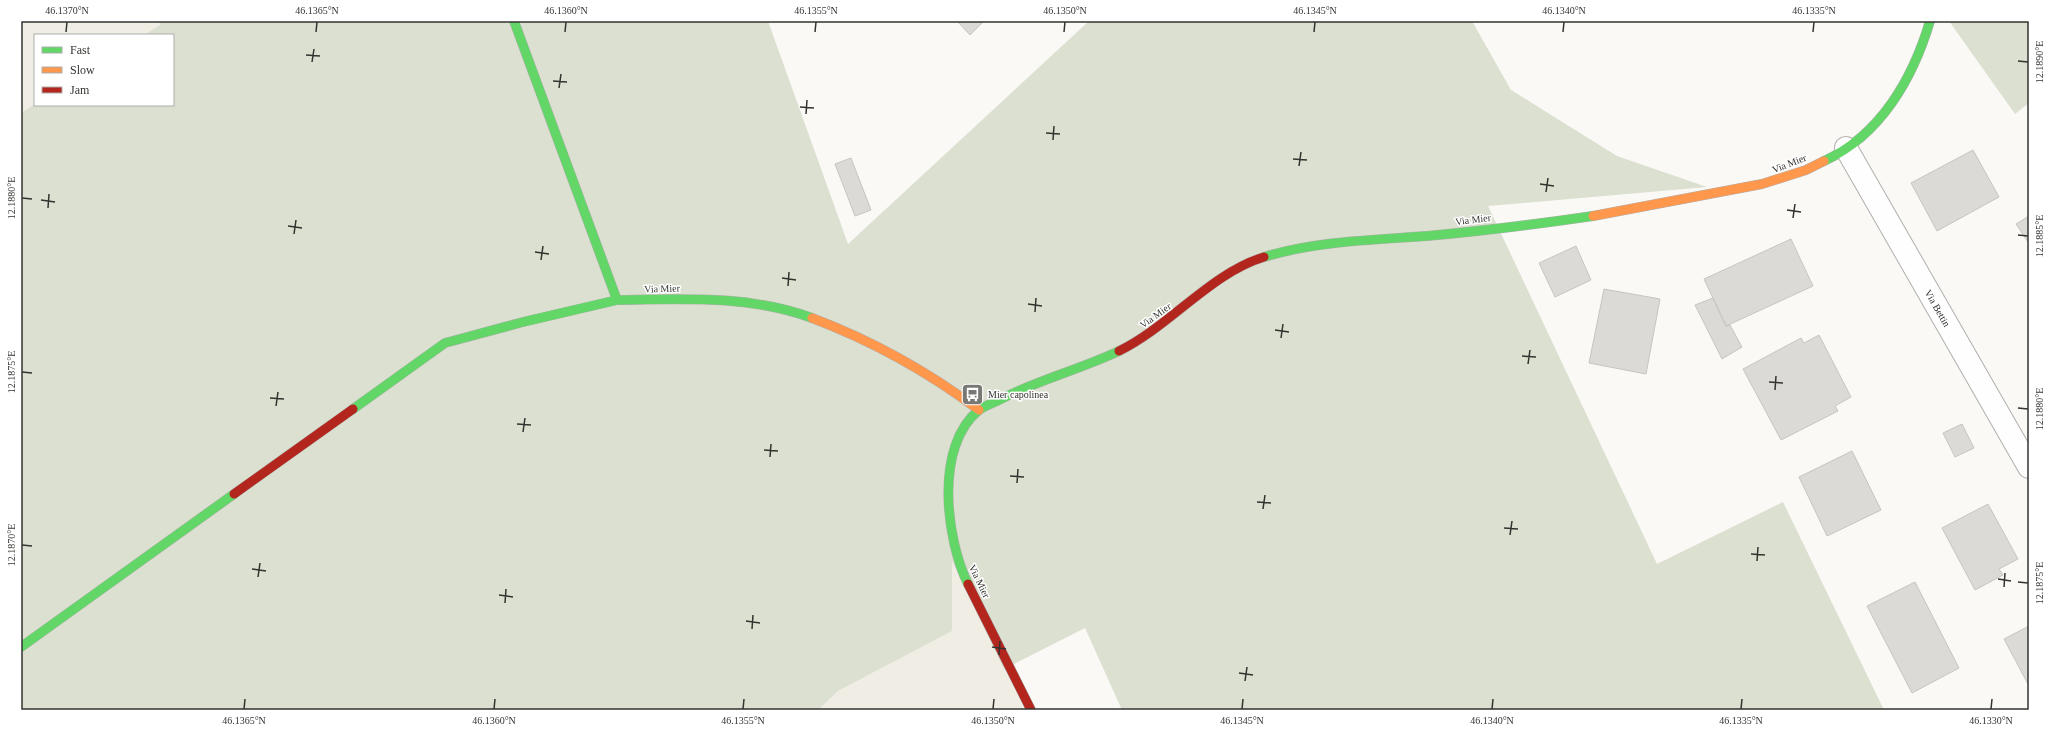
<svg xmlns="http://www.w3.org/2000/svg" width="2050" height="731" viewBox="0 0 2050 731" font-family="'Times New Roman',serif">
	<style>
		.built { fill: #efede4 }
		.green { fill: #dbe0d0 }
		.building { fill: #dbdad7; stroke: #c6c5c3 }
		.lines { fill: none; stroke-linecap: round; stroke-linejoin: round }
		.street-casing { stroke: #b0afad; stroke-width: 24 }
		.fast-casing { stroke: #b0afad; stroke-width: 10 }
		.slow-casing { stroke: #b0afad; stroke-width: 10 }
		.jam-casing { stroke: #b0afad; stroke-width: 10 }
		.street { stroke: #fefefe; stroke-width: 22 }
		.fast { stroke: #63d668; stroke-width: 9 }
		.slow { stroke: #ff974d; stroke-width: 9 }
		.jam { stroke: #b3261e; stroke-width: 9 }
		.ticks { fill: none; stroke: #333330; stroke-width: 1.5 }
		.labels { text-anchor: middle; stroke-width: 3; stroke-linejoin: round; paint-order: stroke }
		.street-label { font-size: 10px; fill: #333330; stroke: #fff }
		.poi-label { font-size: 10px; fill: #333330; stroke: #fff; text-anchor: start }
		.neatline { fill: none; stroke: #333330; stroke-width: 1.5 }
		.ticks-label { font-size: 10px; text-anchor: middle; fill: #333330 }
	</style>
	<rect width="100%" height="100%" fill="#faf9f6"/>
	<path class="built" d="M21,21h137l2,4 -16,10h-109v69l-14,9z
		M952,559l73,151h-207l20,-19 114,-60z"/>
	<path class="green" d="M158,21h610l80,223 241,-223h383l39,69 106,66 90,31 -219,19 169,358 126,-62 101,208h-762l-37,-82 -81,41 -52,-108v70l-114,60 -20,19h-797v-597l14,-9 138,1v-70h-29l16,-10z
		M1949,21h80v82l-14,11z"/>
	<path class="building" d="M957,21h27l-14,14z
		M1973,150l26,47 -62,34 -26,-48z
		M851,158l20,52 -16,6 -20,-52z
		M2029,216v25l-1,1 -12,-18z
		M1791,239l22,47 -87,40 -22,-47z
		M1576,246l15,34 -36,17 -16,-34z
		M1604,289l56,10 -14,75 -57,-11z
		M1713,298l13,28 4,-1 12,22 -20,12 -27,-54z
		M1819,335l32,62 -16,9 3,5 -57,29 -38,-71 58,-31 3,5z
		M1962,424l12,24 -19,9 -12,-24z
		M1852,451l29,59 -54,26 -28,-59z
		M1988,504l30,55 -19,10 4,6 -28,15 -33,-62z
		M1915,582l44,86 -47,25 -45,-87z
		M2029,626v60l-25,-47z"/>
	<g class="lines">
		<defs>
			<path id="street" d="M1846,148l183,319"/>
			<path id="fast" d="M514,21l103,279c65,-1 134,-5 195,18
				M1824,161c57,-26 89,-83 106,-140
				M1264,257c53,-16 109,-17 163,-21 56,-5 111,-12 166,-20
				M353,409l92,-66 78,-21 94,-22
				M968,584c-22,-45 -34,-138 11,-174 7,-5 17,-8 24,-12 38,-19 78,-29 116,-47
				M21,647l213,-153"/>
			<path id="slow" d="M1593,216l169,-32 44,-14 18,-9
				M812,318c61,23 115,53 167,92"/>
			<path id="jam" d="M1119,351c51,-25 92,-78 145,-94
				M234,494l119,-85
				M968,584l63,126"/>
		</defs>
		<use href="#street" class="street-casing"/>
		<use href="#fast" class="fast-casing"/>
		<use href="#slow" class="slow-casing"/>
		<use href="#jam" class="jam-casing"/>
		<use href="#street" class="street"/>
		<use href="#fast" class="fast"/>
		<use href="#slow" class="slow"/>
		<use href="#jam" class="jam"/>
	</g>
	<path class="ticks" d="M66,32l1,-10M316,32l1,-10M565,32l1,-10M815,32l1,-10M1064,32l1,-10M1314,32l1,-10M1563,32l1,-10M1813,32l1,-10M306,55l14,1M2018,61l10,1M312,62l2,-13M553,81l14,1M559,88l2,-14M800,107l14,1M806,114l1,-14M1046,133l14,1M1053,140l1,-14M1293,159l14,1M1299,166l2,-14M1540,184l14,2M1546,192l2,-14M22,198l10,1M41,200l14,2M48,208l1,-14M1787,210l14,2M1793,218l2,-14M288,226l14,2M294,234l2,-14M2018,235l10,1M535,252l14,2M541,260l2,-14M782,278l14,2M788,286l1,-14M1028,304l14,2M1035,312l1,-14M1275,330l14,2M1281,338l2,-14M1522,356l14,1M1528,364l2,-14M22,372l10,1M1769,382l14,1M1775,390l1,-14M270,398l14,1M276,406l2,-14M2018,408l10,1M517,424l14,1M523,432l2,-14M764,450l14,1M770,457l1,-13M1010,476l14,1M1017,483l1,-14M1257,502l14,1M1263,509l2,-14M1504,528l14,1M1510,535l2,-14M22,545l10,1M1751,554l14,1M1757,561l1,-14M252,569l14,2M258,577l2,-14M1998,579l13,2M2018,582l10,1M2004,587l1,-14M499,595l14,2M505,603l1,-14M746,621l14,2M752,629l1,-14M992,647l14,2M999,655l1,-14M1239,673l14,2M1245,681l2,-14M244,709l1,-10M494,709l1,-10M743,709l1,-10M993,709l1,-10M1242,709l1,-10M1492,709l1,-10M1741,709l1,-10M1991,709l1,-10"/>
	<defs>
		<symbol id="bus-square" viewBox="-11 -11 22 22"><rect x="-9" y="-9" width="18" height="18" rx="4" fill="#797875" stroke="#fff"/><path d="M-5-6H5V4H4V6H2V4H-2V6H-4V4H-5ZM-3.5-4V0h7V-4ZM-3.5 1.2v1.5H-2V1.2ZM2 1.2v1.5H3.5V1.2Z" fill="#fff"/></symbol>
	</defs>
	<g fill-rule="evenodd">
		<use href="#bus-square" x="960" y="382" width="25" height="25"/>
	</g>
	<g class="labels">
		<g class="street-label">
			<text transform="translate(1789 163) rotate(-21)" y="4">Via Mier</text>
			<text transform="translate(1473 219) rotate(-7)" y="4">Via Mier</text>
			<text transform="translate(662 288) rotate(-2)" y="4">Via Mier</text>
			<text transform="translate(1938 308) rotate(60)" y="4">Via Bettin</text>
			<text transform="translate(1155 315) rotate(-36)" y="4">Via Mier</text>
			<text transform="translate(980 581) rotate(64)" y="4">Via Mier</text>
		</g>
		<g class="poi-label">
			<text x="988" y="398">Mier capolinea</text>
		</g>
	</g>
	<rect width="2050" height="731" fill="none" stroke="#ffffff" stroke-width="44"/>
	<rect x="34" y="34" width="140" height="72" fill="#ffffff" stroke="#adadac"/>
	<rect x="42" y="47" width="20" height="6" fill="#63d668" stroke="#adadac"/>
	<text x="70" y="54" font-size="12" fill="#333330">Fast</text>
	<rect x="42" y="67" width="20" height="6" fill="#ff974d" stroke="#adadac"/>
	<text x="70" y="74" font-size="12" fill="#333330">Slow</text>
	<rect x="42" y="87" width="20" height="6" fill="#b3261e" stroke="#adadac"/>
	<text x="70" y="94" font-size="12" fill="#333330">Jam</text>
	<rect x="22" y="22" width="2006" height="687" class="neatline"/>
	<g class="ticks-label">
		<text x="67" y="14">46.1370°N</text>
		<text x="317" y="14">46.1365°N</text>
		<text x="566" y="14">46.1360°N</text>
		<text x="816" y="14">46.1355°N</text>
		<text x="1065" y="14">46.1350°N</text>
		<text x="1315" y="14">46.1345°N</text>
		<text x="1564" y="14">46.1340°N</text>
		<text x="1814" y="14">46.1335°N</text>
		<text transform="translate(2039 62) rotate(-90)" y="4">12.1890°E</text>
		<text transform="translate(11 198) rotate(-90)" y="4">12.1880°E</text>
		<text transform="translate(2039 236) rotate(-90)" y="4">12.1885°E</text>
		<text transform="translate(11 372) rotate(-90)" y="4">12.1875°E</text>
		<text transform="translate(2039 409) rotate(-90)" y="4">12.1880°E</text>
		<text transform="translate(11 545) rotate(-90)" y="4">12.1870°E</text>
		<text transform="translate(2039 583) rotate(-90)" y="4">12.1875°E</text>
		<text x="244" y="724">46.1365°N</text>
		<text x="494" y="724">46.1360°N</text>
		<text x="743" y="724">46.1355°N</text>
		<text x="993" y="724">46.1350°N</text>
		<text x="1242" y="724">46.1345°N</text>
		<text x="1492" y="724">46.1340°N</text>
		<text x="1741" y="724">46.1335°N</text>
		<text x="1991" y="724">46.1330°N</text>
	</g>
</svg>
